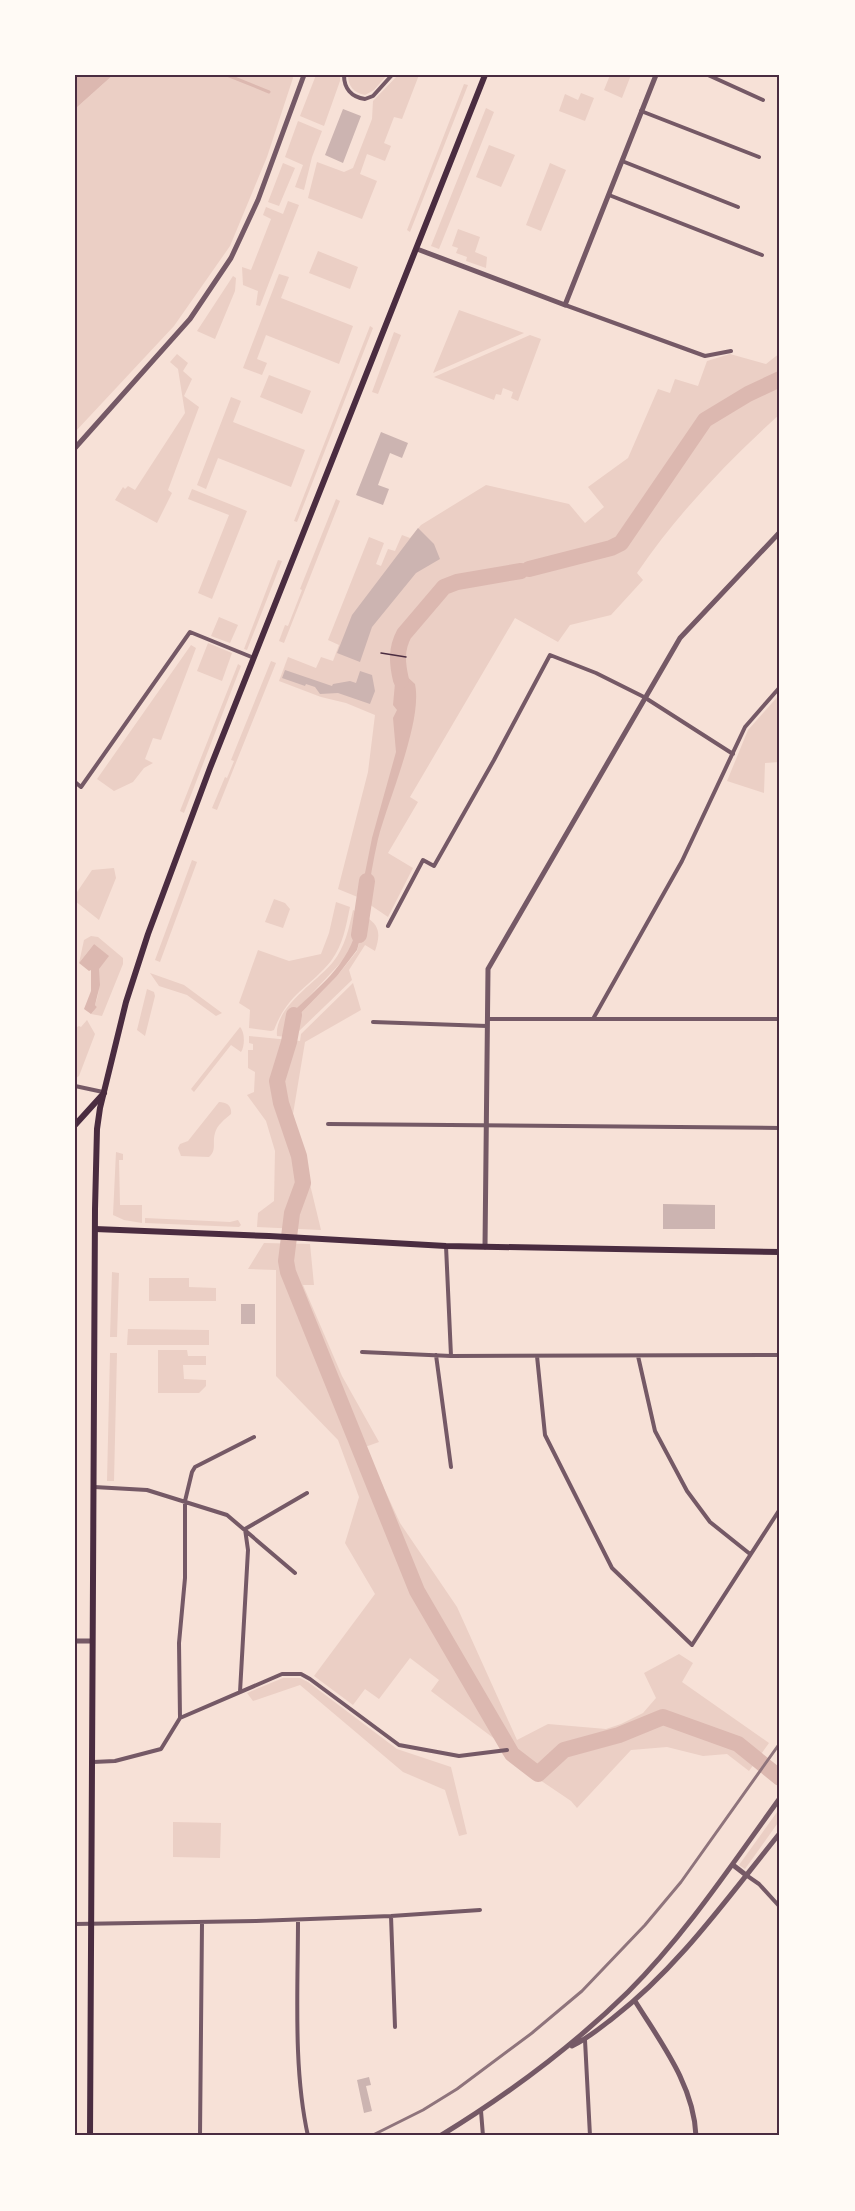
<svg xmlns="http://www.w3.org/2000/svg" width="855" height="2211" viewBox="0 0 855 2211" font-family="Helvetica,sans-serif">
	<style>
		.green { fill: #ebcfc5 }
		.water { fill: #dcb8b0 }
		.lines { fill: none; stroke-linecap: round; stroke-linejoin: round }
		.stream { stroke: #dcb8b0; stroke-width: 3 }
		.river { stroke: #dcb8b0; stroke-width: 16 }
		.building { fill: #ccb4b1 }
		.path { stroke: #4a2c40; stroke-width: 1.5 }
		.minor { stroke: #755966; stroke-width: 4 }
		.tertiary { stroke: #755966; stroke-width: 5 }
		.secondary { stroke: #4a2c40; stroke-width: 6 }
		.primary { stroke: #4a2c40; stroke-width: 6 }
		.rail { stroke: #8f747c; stroke-width: 3 }
		.neatline { fill: none; stroke: #4a2c40; stroke-width: 2 }
	</style>
	<rect width="100%" height="100%" fill="#f7e1d7"/>
	<path class="green" d="M113,75h179l1,3 -26,79 -37,89 -56,80 -99,106v-323z
		M316,75h24v6l-16,45 -24,-10z
		M348,75h39l-13,15 -9,5c-11,-2 -17,-9 -17,-20z
		M398,75h21l-17,44 -8,-2 -10,26 7,3 -6,15 -18,-7 -7,20 17,7 -15,38 -54,-21 9,-36 27,10 9,-4 19,-49 1,-18z
		M610,75h21l-9,23 -18,-8z
		M464,84l4,1 -58,147 -3,-2z
		M581,93l13,5 -9,23 -26,-10 6,-17 13,6z
		M486,108l8,4 -55,137 -8,-3z
		M298,121l24,10 -10,26 -8,33 -9,-3 8,-22 -18,-8z
		M489,145l26,10 -14,32 -25,-10z
		M283,163l12,5 -16,38 -11,-4z
		M550,163l16,7 -25,61 -15,-6z
		M288,201l11,4 -39,101 -4,-1 2,-14 -15,-6 -1,-18 9,3 20,-51 -8,-4 3,-8 17,7z
		M458,229l22,8 -5,15 12,5 -1,11 -20,-7 1,-4 -11,-4 2,-5 -6,-2z
		M318,251l40,16 -8,22 -41,-16z
		M279,274l10,3 -8,21 72,28 -14,38 -73,-29 -9,24 10,4 -5,12 -19,-7z
		M233,276l3,2 -1,13 -20,48 -18,-8z
		M459,310l65,23 -91,40z
		M370,326l3,2 -76,194 -3,-1z
		M394,332l7,3 -23,59 -6,-2z
		M530,335l11,4 -23,62 -7,-3 2,-6 -10,-4 -2,7 -5,-1 -2,6 -60,-23z
		M780,353v20l-35,15 -46,28 -83,121 -10,6 11,10 9,-5 83,-123 42,-25 29,-14v28c-53,48 -103,100 -143,159l6,7 -32,35 -41,10 -12,17 -43,-24 -105,179 8,5 -30,51 25,15 -25,49 -28,-19 -22,-9 30,-117 7,-57 -29,-12 -25,-6 -42,-16 9,-24 28,11 5,-11 12,4 6,-16 -11,-5 41,-103 15,6 -8,21 5,2 7,-17 7,2 7,-16 8,3 11,-13 65,-40 83,19 16,19 19,-16 -16,-20 40,-29 30,-69 12,4 5,-14 23,7 9,-25 23,-7 36,10z
		M177,354l11,9 -5,8 9,8 -8,17 15,11 -31,83 4,3 -15,30 -42,-23 8,-13 2,2 3,-3 7,4 50,-77 -7,-44 -8,-7z
		M269,375l42,16 -9,23 -42,-17z
		M231,397l10,4 -8,21 72,28 -14,37 -73,-29 -12,31 -9,-4z
		M192,489l55,22 -35,88 -14,-6 31,-78 -41,-16z
		M336,499l4,2 -56,142 -5,-2 6,-16 3,1 14,-36 -2,-1z
		M278,560l4,1 -35,89 -3,-1z
		M219,617l19,8 -8,18 -19,-7z
		M208,643l24,10 -10,28 -25,-10z
		M191,645l5,3 -35,92 -8,-2 -8,21 8,4 -9,5 -11,14 -19,9 -17,-12z
		M271,661l5,2 -59,147 -5,-2 13,-31 2,1 7,-17 -3,-1z
		M238,664l3,2 -57,147 -4,-2z
		M780,694v68l-15,1 -1,30 -37,-12 21,-51z
		M192,860l5,2 -37,100 -5,-2z
		M114,868l2,10 -17,42 -24,-19v-6l17,-25z
		M274,899l11,4 5,6 -7,19 -18,-6z
		M336,902l14,5c-4,19 -7,38 -19,54 -22,27 -43,32 -57,69l-3,1 -22,-3 1,-18 -11,-7 19,-53 31,11 32,-7 8,-21z
		M353,910l6,3 -4,25 -9,19 -58,62 -1,18 -10,-1c-3,-29 40,-54 56,-74 12,-15 16,-34 20,-52z
		M366,917c15,9 14,19 9,34l-10,-6 -16,25 3,10 -54,52 -2,5h-3l2,-13 4,-9 38,-39 20,-25z
		M91,936l7,1 25,21v6l-21,52 -11,-2 6,-7 -2,-2c8,-21 3,-39 -1,-61l-15,19 5,-23z
		M150,973l34,12 38,28 -6,3 -29,-21 -28,-9z
		M353,983l8,27 -56,32 -12,72 28,116 -64,-3 1,-14 16,-12 1,-50 -9,-30 -19,-26 7,-3 1,-20 -7,-4v-18h5v-6l-4,-1v-7l51,5 1,-7z
		M147,989l7,3 1,4 -10,40 -8,-6z
		M87,1020l8,14 -16,42 -3,2 -1,-50 4,-2 2,1z
		M240,1027c5,5 5,19 1,25l-10,-7 -37,47 -3,-3z
		M219,1102c8,0 13,4 12,12 -6,5 -14,11 -16,19 -3,10 2,17 -6,24l-28,-1 -3,-8 2,-4 8,-3z
		M116,1152l7,2v6h-4l1,45h22v18l-18,-3 -11,-5z
		M145,1218l85,4 8,-2 3,5 -2,2 -94,-4z
		M264,1243l46,1 4,41h-11l39,91 37,66 -14,5 35,76 57,84 60,133 31,-16 58,5 15,-5 22,-11 13,-15 -12,-25 35,-19 14,9 -11,19 87,61 -20,28 -22,-17 -24,2 -36,-9 -36,3 -54,58 -6,-7 -68,-46 -7,-15 -65,-49 8,-11 -29,-22 -31,41 -14,-10 -12,16 -39,-29 61,-82 -30,-51 14,-46 -21,-57 -62,-64v-106l-28,-1z
		M112,1272l7,1 -2,64h-7z
		M149,1278h40v9l27,1v13h-67z
		M128,1329l81,1v15h-82z
		M158,1350h29l1,6h18v9h-23l1,14 22,1v6l-7,7h-41z
		M110,1353h7l-3,128h-7z
		M283,1678h17l8,4 89,67 54,18 16,67 -8,2 -14,-46 -42,-18 -103,-87 -47,16 -6,-8z
		M780,1808v12l-35,49 -6,-4z
		M173,1822l48,1 -1,35 -47,-1z"/>
	<path class="water" d="M75,75h38l-38,34z
		M395,658l4,1 1,11 15,14c8,37 -27,116 -37,155 -5,21 -8,43 -12,64l-6,-5 12,-60 24,-86 -3,-34 4,-8 -4,-5 3,-33z
		M359,913l7,4 -9,33 -20,26 -38,39 -4,9 -2,13h-6l1,-19 3,-4c32,-32 64,-53 68,-101z
		M94,944l15,12 -10,13 1,16 -5,20 2,2 -6,7 -7,-5 7,-18v-21l-2,1 -10,-8z"/>
	<g class="lines">
		<path class="stream" d="M227,75l42,17"/>
		<path class="river" d="M529,569l82,-21 10,-5 84,-123 43,-26 32,-15
			M401,680c-4,-17 -5,-31 3,-46l40,-47 13,-5 64,-11
			M359,935l8,-54
			M294,1015l-5,27 -12,39 4,22 18,53 4,27 -11,30 -6,48 2,11 129,319 95,163 26,20 26,-24 55,-15 44,-18 75,27 42,34"/>
	</g>
	<path class="building" d="M343,109l18,7 -18,47 -18,-8z
		M381,432l27,11 -6,15 -12,-5 -12,32 11,4 -6,16 -27,-10z
		M418,528l16,16 6,15 -24,14 -44,54 -12,35 -23,-9 15,-38z
		M285,670l47,16 1,-2 17,-3 6,2 4,-12 12,4 3,16 -5,13 -32,-11 -18,1 -5,-7 -9,-3 -1,2 -23,-8z
		M663,1204l52,1v24h-52z
		M241,1304h14v20h-14z
		M369,2077l2,8 -5,1 6,25 -8,2 -7,-33z"/>
	<g class="lines">
		<path class="path" d="M381,653l25,4"/>
		<path class="minor" d="M344,75c0,13 7,22 21,24l8,-3 19,-21
			M708,75l55,25
			M641,111l118,46
			M622,161l116,46
			M609,195l153,60
			M565,305l140,51 26,-5
			M75,782l6,5 109,-155 64,26
			M388,926l35,-66 11,6 60,-106 56,-105 46,18 48,24 89,57
			M487,1019h293
			M593,1019l89,-158 63,-134 35,-40
			M373,1022l114,4
			M75,1086l28,6
			M328,1124l452,4
			M446,1246l5,110
			M362,1352l89,4 329,-1
			M436,1355l15,112
			M537,1356l8,79 67,133 80,77 88,-136
			M638,1356l17,75 32,60 23,31 40,32
			M94,1487l53,3 80,25 68,58
			M240,1692l8,-142 -3,-21 62,-36
			M180,1718l-1,-75 6,-65v-77l7,-29 3,-5 59,-30
			M93,1762l22,-1 46,-12 19,-31 102,-44h19l9,5 89,66 60,11 48,-6
			M746,1875l13,9 21,23
			M391,1916l4,111
			M298,1920c0,69 -5,149 10,216
			M75,1924l181,-3 135,-5 89,-6
			M585,2040l5,96
			M481,2111l2,25
			M200,2136l2,-213"/>
		<path class="tertiary" d="M417,249l148,56 91,-230
			M75,448l115,-129 41,-61 27,-58 46,-125
			M485,1247l3,-278 192,-331 100,-106
			M75,1641h17
			M733,1865l13,10
			M635,2001c26,42 59,84 61,135
			M572,2046c15,-7 28,-18 41,-28 66,-51 115,-121 167,-185
			M440,2136c67,-41 132,-89 188,-144 58,-58 104,-128 152,-194"/>
		<path class="secondary" d="M75,1125l29,-32
			M95,1229l174,7 177,10 334,6"/>
		<path class="primary" d="M90,2136l5,-927 2,-80 3,-21 26,-106 22,-68 62,-166 275,-693"/>
		<path class="rail" d="M371,2136l52,-26 34,-21 75,-56 50,-42 63,-66 36,-43 99,-139"/>
	</g>
	<rect width="855" height="2211" fill="none" stroke="#fffaf5" stroke-width="153"/>
	<rect x="76" y="76" width="702" height="2058" class="neatline"/>
</svg>
